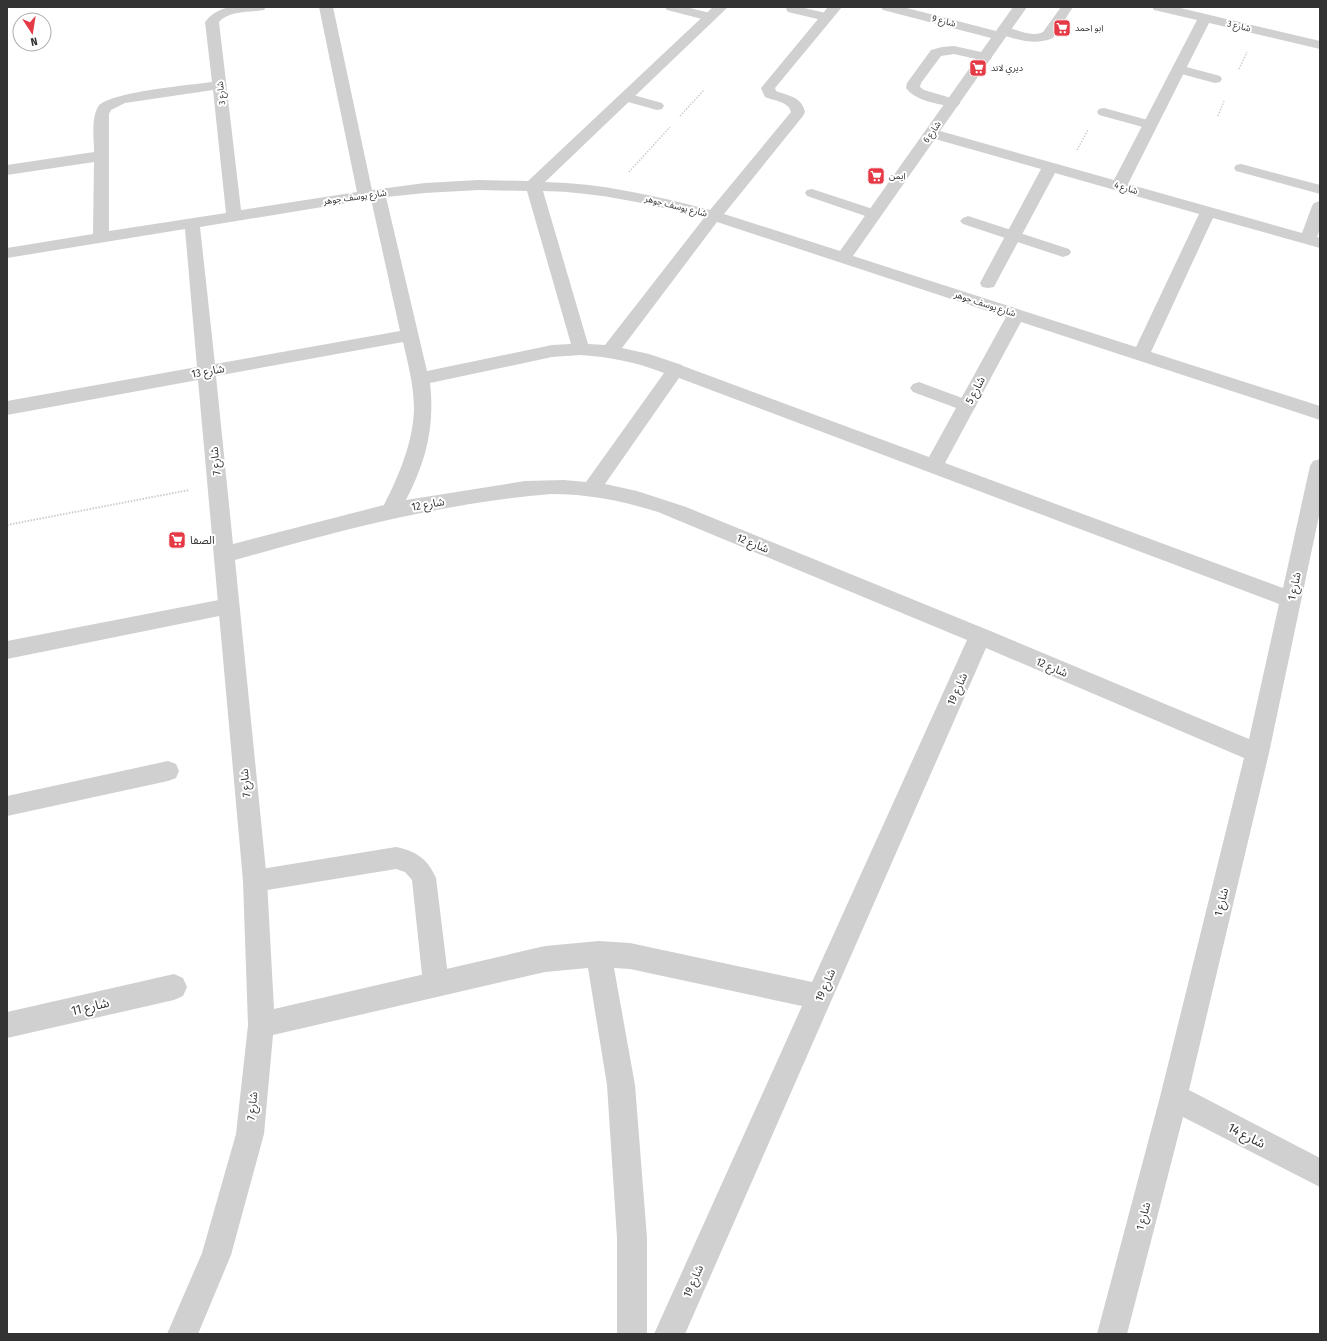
<svg xmlns="http://www.w3.org/2000/svg" width="1327" height="1341" viewBox="0 0 1327 1341" font-family="'Fira Sans Condensed','Noto Sans Arabic',sans-serif">
	<style>
		.lines { fill: none; stroke-linecap: round; stroke-linejoin: round }
		.path-far1 { stroke: #cdcdcd; stroke-width: 1.5; stroke-dasharray: 1.5 1.5; stroke-linecap: butt }
		.path { stroke: #cdcdcd; stroke-width: 2; stroke-dasharray: 1.5 1.5; stroke-linecap: butt }
		.lane { fill: #d0d0d0; fill-rule: evenodd }
		.street { fill: #d0d0d0; fill-rule: evenodd }
		.labels { text-anchor: middle; stroke-width: 4; stroke-linejoin: round; paint-order: stroke }
		.far-street-label { font-size: 9px; fill: #333; stroke: #fff }
		.far-poi-label { font-size: 9px; fill: #333; stroke: #fff; text-anchor: start }
		.street-label { font-size: 11px; fill: #333; stroke: #fff }
		.poi-label { font-size: 11px; fill: #333; stroke: #fff; text-anchor: start }
		.near-street-label { font-size: 13px; fill: #333; stroke: #fff }
	</style>
	<rect width="100%" height="100%" fill="#fff"/>
	<g class="lines">
		<path class="path-far1" d="M1239,69l8,-17
			M680,116l24,-26
			M1218,116l6,-15
			M1077,150l11,-20
			M629,172l41,-45"/>
		<path class="path" d="M7,525l182,-35"/>
		<path class="lane" d="M665,7h21l28,7 2,3 -2,3 -4,1 -43,-11z
			M787,7h13l30,7 2,3 -2,3 -4,1 -38,-9 -2,-3z
			M1061,7h12l-20,31c-19,8 -36,1 -55,-4l-1,-3 1,-3c16,-3 30,11 45,4z
			M954,46l36,8 2,3 -2,3 -5,1 -31,-7 -13,2 -20,27 -1,4 4,3 34,10 2,3 -2,3 -5,1c-14,-3 -38,-6 -47,-19l1,-5 24,-33 11,-3z
			M1179,65l41,11 2,3 -2,3 -5,1 -41,-11 -2,-3 2,-3z
			M626,93l36,10 2,3 -2,3 -5,1 -36,-10 -2,-3 2,-3z
			M1104,108l51,14 2,3 -2,3 -5,1 -51,-14 -2,-3 2,-3z
			M1241,164l79,21v9l-84,-23 -2,-3 2,-3z
			M812,189l67,22 3,3 -3,3 -5,2 -67,-23 -2,-3 2,-3z
			M968,216l101,33 2,3 -2,3 -6,2 -100,-33 -3,-3 3,-3z
			M919,382l54,20 3,4 -3,4 -6,2 -54,-20 -3,-4 3,-4z
			M229,598l7,2 3,6 -3,6 -7,2 -222,45v-18z
			M168,761l8,3 3,7 -3,7 -8,3 -161,35v-20z
			M396,847c20,4 32,12 40,31l13,106 -4,9 -9,3 -9,-3 -4,-9 -11,-104 -7,-8 -9,-3 -141,23 -8,-3 -4,-8 4,-8 8,-3z"/>
		<path class="street" d="M229,7h37l-2,3c-15,3 -34,0 -45,12l22,188 116,-18 -38,-185h14l39,183 53,-7 54,-3 49,1 185,-174h15l-183,175c56,1 111,14 165,28l81,-98c-3,-11 -17,-11 -26,-15l-4,-9 67,-81h14l-67,81 1,3c13,5 26,6 29,21l-2,4 -79,98 116,37 151,-213 -108,-28 -2,-3h22l93,24 17,-24h14l-87,124 174,49 83,-160 -43,-10 -2,-3h24l144,34v8l-111,-26 -81,161 174,49 10,-27 2,-3 6,-2v28l-3,8 3,1v10l-107,-30 -62,134 169,54v14l-299,-98 -76,141 338,125 27,-122 3,-5 7,-2v52l-51,242 -80,337 131,68v29l-137,-70 -56,217h-30l63,-237 84,-339 -258,-110 -301,686h-31l148,-328 -172,-37 -16,-1 21,117 12,153v96h-30v-96l-10,-153 -19,-117 -43,4 -272,63 -9,99 -33,121 -33,79h-31l35,-81 34,-119 12,-109 -5,-144 -45,-501 -191,35v-14l190,-34 -12,-138 -178,29v-10l86,-14 1,-72 -87,13v-10l87,-13c0,-13 -3,-33 4,-45 8,-15 94,-22 114,-25l-7,-60c7,-9 14,-12 24,-15zM213,90l13,123 -117,18v-117l2,-4 14,-7zM935,139l106,30 -61,114 2,4 6,1 6,-1 2,-4 59,-110 144,41 -63,133 -283,-91zM479,190l48,1 44,153 -19,1 -125,26 -41,-174 39,-4zM543,191c55,1 108,13 161,27l-99,127 -17,-1zM371,199l29,132 -185,33 -15,-137zM717,222l289,95 -77,140 -246,-91 -1,-1 -33,-11 -27,-6zM403,342c5,22 11,44 11,67 -1,34 -15,66 -30,96l-151,39 -17,-168zM581,355c29,2 55,7 83,18l-78,109 -22,-2 -39,1 -119,19c20,-39 29,-73 24,-117l122,-26zM679,378l600,226 -30,135 -261,-109 -302,-123 -49,-16 -32,-7zM551,494c37,0 72,7 107,18l309,128 -155,342 -182,-39 -31,-2 -54,5 -271,63 -7,-128 -32,-321c78,-22 155,-43 235,-56 27,-4 54,-8 81,-10z
			M174,974l9,4 4,9 -4,9 -9,4 -167,38v-26z"/>
	</g>
	<defs>
		<symbol id="supermarket-square" viewBox="-11 -11 22 22"><rect x="-9" y="-9" width="18" height="18" rx="4" fill="#e63946" stroke="#fff"/><path d="M-6-5.5h2.5l.6 2H6L4.5 2H-2.5L-4.4-4H-6ZM-1.5 3.2a1.3 1.3 0 1 0 .1 0ZM3 3.2a1.3 1.3 0 1 0 .1 0Z" fill="#fff"/></symbol>
	</defs>
	<g fill-rule="evenodd">
		<use href="#supermarket-square" x="1052" y="18" width="20" height="20"/>
		<use href="#supermarket-square" x="968" y="58" width="20" height="20"/>
		<use href="#supermarket-square" x="866" y="166" width="20" height="20"/>
		<use href="#supermarket-square" x="167" y="530" width="20" height="20"/>
	</g>
	<g class="labels">
		<g class="far-street-label">
			<text transform="translate(944 21) rotate(14)" y="3">شارع 9</text>
			<text transform="translate(1239 26) rotate(13)" y="3">شارع 3</text>
			<text transform="translate(221 93) rotate(-96)" y="3">شارع 3</text>
			<text transform="translate(932 132) rotate(-55)" y="3">شارع 6</text>
			<text transform="translate(1126 188) rotate(16)" y="3">شارع 4</text>
			<text transform="translate(355 197) rotate(-8)" y="3">شارع يوسف جوهر</text>
			<text transform="translate(676 206) rotate(14)" y="3">شارع يوسف جوهر</text>
			<text transform="translate(985 304) rotate(18)" y="3">شارع يوسف جوهر</text>
		</g>
		<g class="far-poi-label">
			<text x="1075" y="31">ابو احمد</text>
			<text x="991" y="71">ديري لاند</text>
			<text x="889" y="179">ايمن</text>
		</g>
		<g class="street-label">
			<text transform="translate(208 371) rotate(-10)" y="4">شارع 13</text>
			<text transform="translate(975 390) rotate(-62)" y="4">شارع 5</text>
			<text transform="translate(215 461) rotate(-96)" y="4">شارع 7</text>
			<text transform="translate(428 504) rotate(-10)" y="4">شارع 12</text>
			<text transform="translate(753 543) rotate(22)" y="4">شارع 12</text>
			<text transform="translate(1294 586) rotate(-78)" y="4">شارع 1</text>
			<text transform="translate(1052 667) rotate(23)" y="4">شارع 12</text>
			<text transform="translate(957 689) rotate(-66)" y="4">شارع 19</text>
			<text transform="translate(245 783) rotate(-95)" y="4">شارع 7</text>
			<text transform="translate(1221 902) rotate(-76)" y="4">شارع 1</text>
			<text transform="translate(825 985) rotate(-66)" y="4">شارع 19</text>
			<text transform="translate(252 1106) rotate(-84)" y="4">شارع 7</text>
			<text transform="translate(1143 1216) rotate(-75)" y="4">شارع 1</text>
			<text transform="translate(693 1281) rotate(-66)" y="4">شارع 19</text>
		</g>
		<g class="poi-label">
			<text x="190" y="544">الصفا</text>
		</g>
		<g class="near-street-label">
			<text transform="translate(90 1006) rotate(-13)" y="5">شارع 11</text>
			<text transform="translate(1247 1135) rotate(27)" y="5">شارع 14</text>
		</g>
	</g>
	<rect width="1327" height="1341" fill="none" stroke="#333333" stroke-width="16"/>
	<g transform="translate(32 32) rotate(168)"><circle r="19" fill="#ffffff" stroke="#adadad"/>
	<path d="M0-3L7 15L0 10L-7 15Z" fill="#e63946"/>
	<text y="-6" font-size="11" font-weight="bold" text-anchor="middle" fill="#333333">N</text>
	</g>
</svg>
